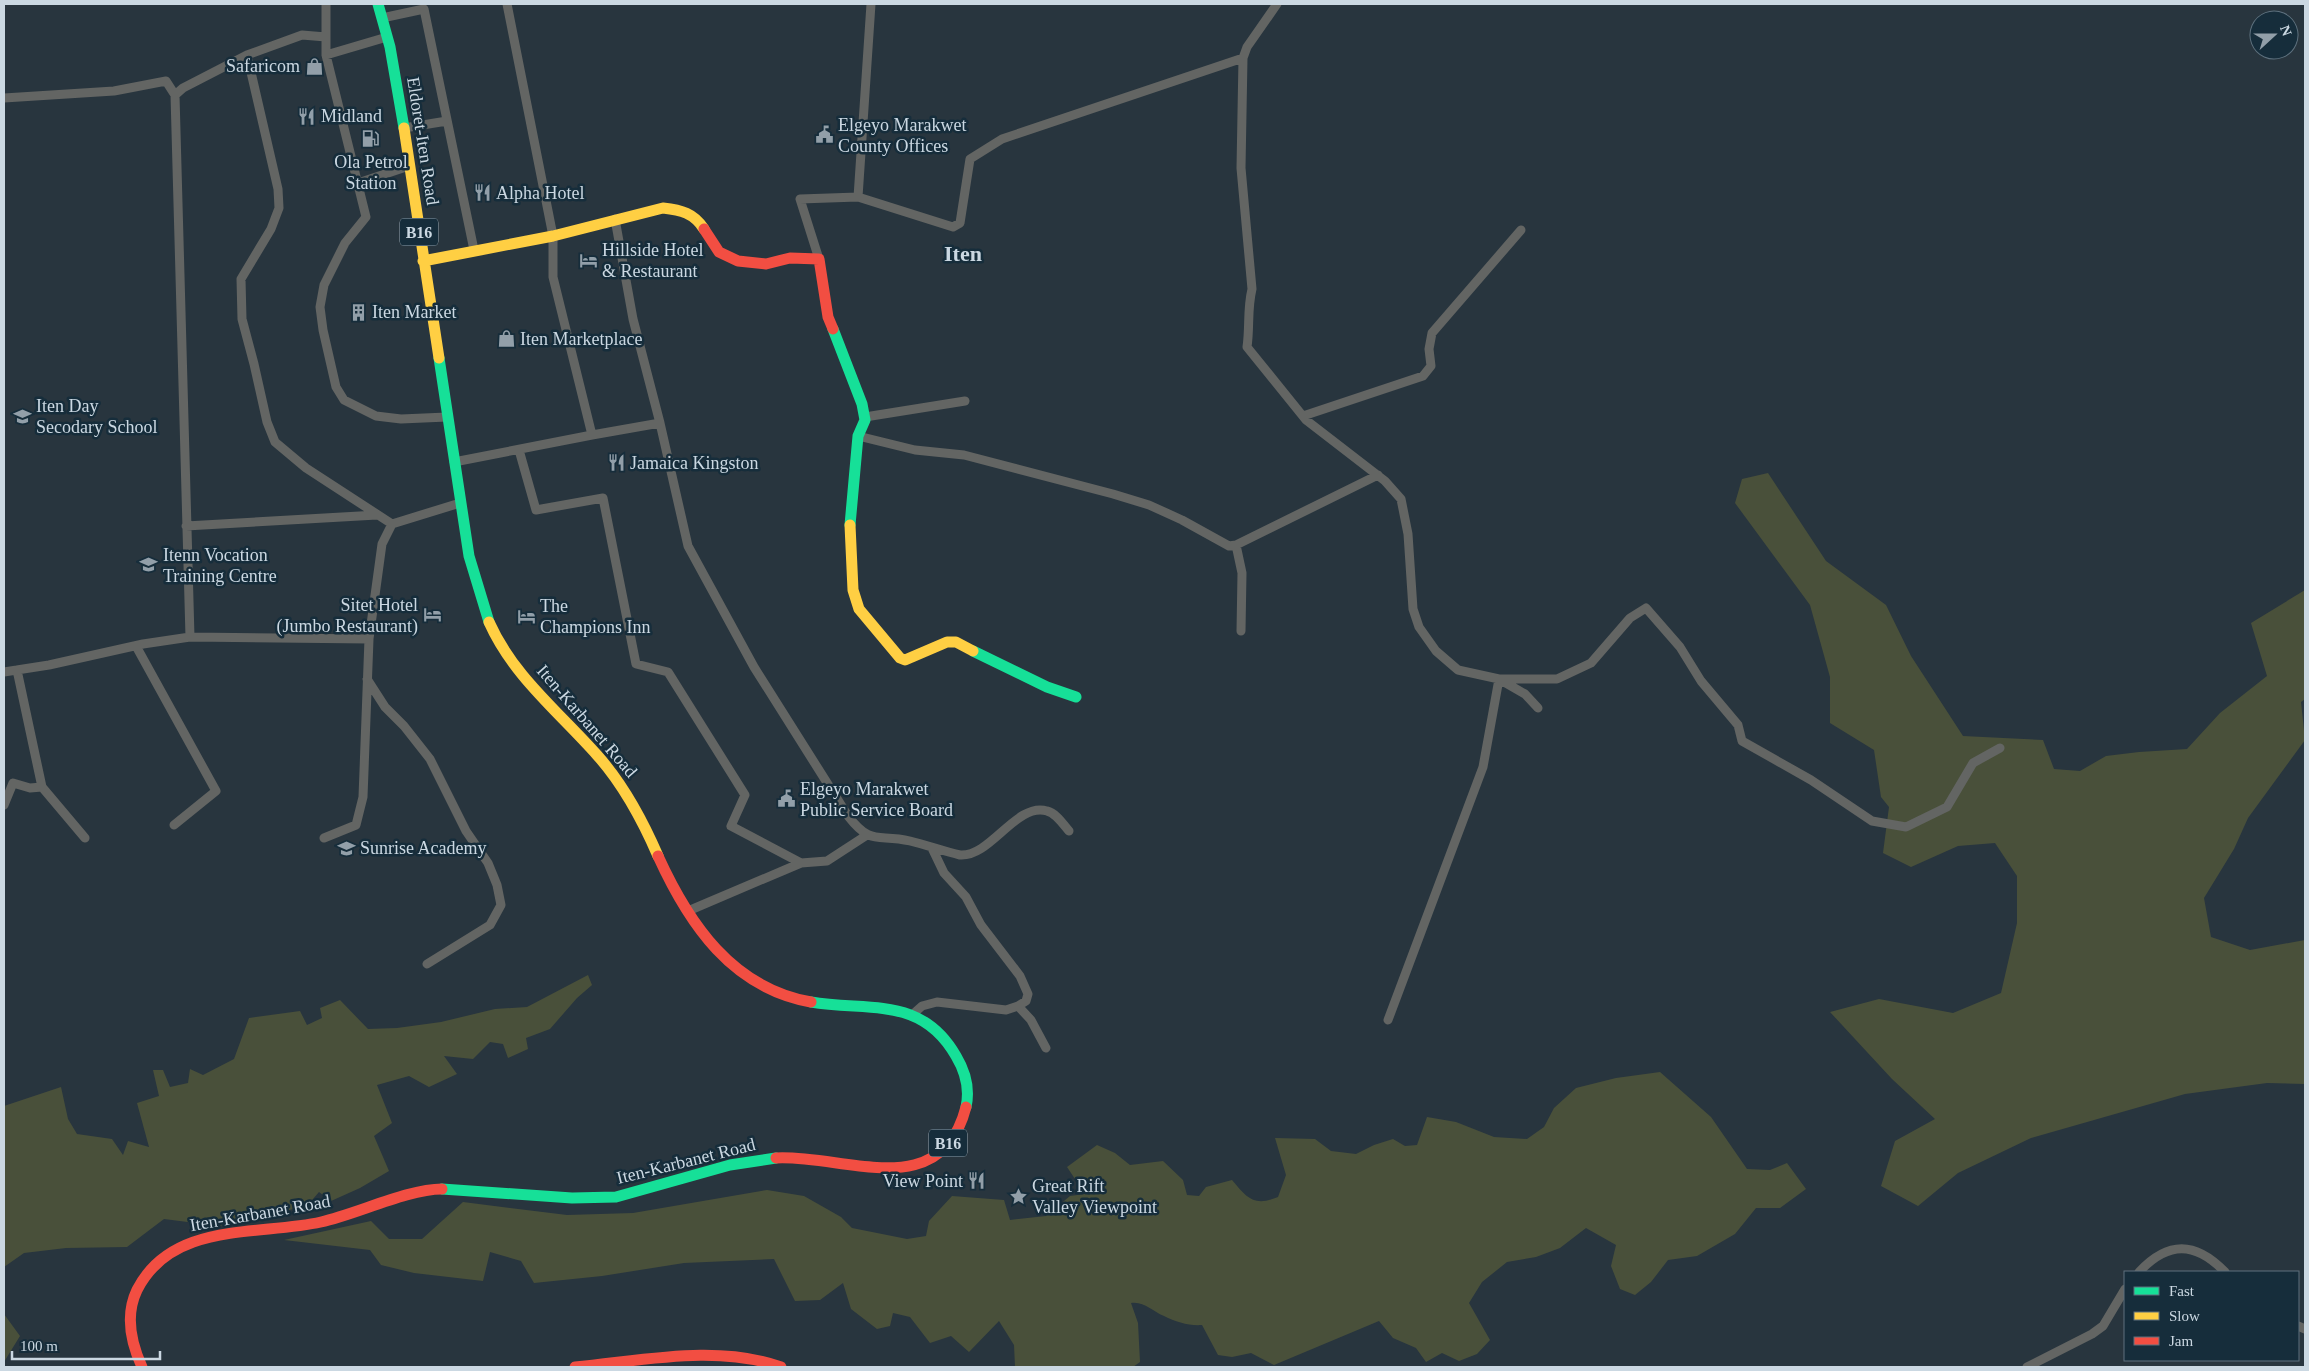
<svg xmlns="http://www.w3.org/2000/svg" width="2309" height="1371" viewBox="0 0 2309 1371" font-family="'Times New Roman',serif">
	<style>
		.green { fill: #49503a }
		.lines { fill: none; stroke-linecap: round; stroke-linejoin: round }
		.street { stroke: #636563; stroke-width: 9 }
		.fast { stroke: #16e098; stroke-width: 11 }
		.slow { stroke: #ffcf43; stroke-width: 11 }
		.jam { stroke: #f24e42; stroke-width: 11 }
		.labels { text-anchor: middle; stroke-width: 5; stroke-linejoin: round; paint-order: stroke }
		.shield { fill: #162d3b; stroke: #95a5b0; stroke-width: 1 }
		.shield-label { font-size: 16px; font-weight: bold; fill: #cbd8e2 }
		.poi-label { font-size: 18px; fill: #cbd8e2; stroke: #162d3b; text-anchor: start }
		.street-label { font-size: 18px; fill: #cbd8e2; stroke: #162d3b }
		.district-label { font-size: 22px; font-weight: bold; fill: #cbd8e2; stroke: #162d3b }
	</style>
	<rect width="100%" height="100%" fill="#28353e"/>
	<path class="green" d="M1768,473l58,88 60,44 25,51 52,80 80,4 11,29 26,2 26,-15 33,-4 48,-3 33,-36 47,-37 -16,-53 54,-33v109l-4,3 4,38 -57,78 -14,31 -30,49 7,39 39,13 55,-10v144l-38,-1 -82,11 -154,44 -73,35 -40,33 -37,-20 14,-45 40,-22 -43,-40 -62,-67 49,-13 74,14 48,-20 16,-70v-47l-22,-33 -37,3 -47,21 -28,-14 6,-46 -8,-10 -7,-47 -44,-27v-46l-20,-72 -75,-102 7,-24z
		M588,975l4,10 -15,13 -27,31 -24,9 2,11 -20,9 -5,-14 -13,-2 -17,17 -29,-3 13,18 -28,13 -20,-11 -32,9 15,38 -18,13 15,35 -29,17 -29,13 -12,-9 -12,14 -88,20 -55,-7 -37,28 -61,1 -42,5 -20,14v-161l57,-19 7,32 9,15 35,5 11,16 5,-14 21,6 -12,-44 22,-7 -6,-26h10l7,17 18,-4 2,-14 13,6 31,-16 15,-41 51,-7 7,14 15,-7 -2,-10 20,-8 28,29 29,-1 44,-6 54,-13 32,-2z
		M1660,1072l51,45 36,52 23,1 17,-7 19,26 -26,19h-24l-21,26 -38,22 -29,4 -17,22 -16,13 -15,-6 -9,-23 5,-21 -30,-17 -26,20 -24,9 -29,5 -25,20 -13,21 21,37 -13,14 -18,7 -17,-8 -16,9 -10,-14 -23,-10 -14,-17 -105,44 -23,-12 -19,4 -14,-2 -16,-30c-13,1 -26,-3 -38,-9 -12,-5 -20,-15 -33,-13l7,20 2,39 -7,5h-118l-1,-22 -15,-24 -30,31 -18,-16 -21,7 -20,-26 -17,-4 -3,13 -13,3 -26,-20 -8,-26 -23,17 -25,1 -21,-42 -90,4 -82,13 -68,7 -13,-22 -31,-9 -7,29 -69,-8 -33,-8 -11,-15 -86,-10 87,-19 18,18h33l41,-37 104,13 66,-2 134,-23 37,6 37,21 11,11 55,11 19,-3 3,-15 23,-25 52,4 6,20 36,-4 24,-20 15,-2 -18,-27 30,-22 18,8 15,12 33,-4 20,19 4,15 12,1 7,-9 26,-7c15,18 22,27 46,17l8,-22 -11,-37 40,1 16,12 25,3 18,-9 19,-6 12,7 12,-1 10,-28 29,5 38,15 33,2 17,-12 10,-19 22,-20 40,-10z
		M4,1314l16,22 -16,26z"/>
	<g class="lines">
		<path class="street" d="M326,4v51l40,162 -21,26 -21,42 -4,22 3,23 13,57 8,13 32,16 25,3 46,-2
			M871,4l-13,193 95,30 7,-4 10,-64 32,-20 241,-81
			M1277,4l-30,43 -4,11 -2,110 11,121c-5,21 -2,37 -5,58l59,73 79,61 16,18 7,35 5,75 6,18 17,24 22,19 41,9 26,15 13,14
			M382,18l42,-9 50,241
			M247,55l31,134 1,19 -8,21 -30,50 1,40 12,45 13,58 8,20 31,26 86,56
			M326,55l61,-18
			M4,98l110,-7 52,-10 9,14
			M404,128l43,-7
			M358,183l51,-17
			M615,219l18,100 27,104 28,123 66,121 94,149c24,31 30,17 62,25 17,4 33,10 50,14 31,2 56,-53 87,-44 9,2 16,13 22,20
			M819,259l-19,-60 58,-2
			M1303,416l120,-40 8,-10 -2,-17 3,-16 89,-103
			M865,417l100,-16
			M592,435l68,-12
			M858,436l57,14 49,5 149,39 36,11 33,15 47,26 7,-1 6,28 -1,58
			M519,450l17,60 67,-12 33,166 32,8 77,123 -14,31 70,37
			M454,462l138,-27 -39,-158v-41l-46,-232
			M186,526l191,-11
			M1236,545l142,-70
			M190,637l-15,-542 8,-7 64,-33 55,-20 24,2
			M136,646l80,145 -42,34
			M17,670l25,117 43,51
			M4,672l45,-7 94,-21 47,-7 179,2 13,-95 10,-20 68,-21
			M367,679l18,28 19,19 26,33 36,72 22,32 9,22 4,20 -11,20 -63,39
			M4,805l9,-22 17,5 12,-1
			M324,838l32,-13 7,-28 6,-158
			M688,911l113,-48 26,-2 40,-26
			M1018,1006l13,14 15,28
			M912,1015l10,-9 15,-4 69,8 12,-4 8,-5 2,-7 -8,-18 -39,-51 -15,-28 -22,-24 -12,-25
			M1388,1020l95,-253 16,-88h58l34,-16 39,-45 16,-10 34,39 21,34 37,44 4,16 69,39 61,41 34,6 41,-20 26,-44 27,-15
			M2139,1272c29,-31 56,-31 86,0
			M2298,1326l7,3
			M2027,1367l65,-33 11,-8 22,-37"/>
		<path class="fast" d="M378,4l12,43 14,81
			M833,329l29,75 3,16 -7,16 -8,89
			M439,358l30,198 20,66
			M973,651l74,36 29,10
			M811,1002c58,10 110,-7 145,54 9,15 14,33 10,51
			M442,1189l130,9 44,-1 114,-32 46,-7"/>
		<path class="slow" d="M404,128l35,230
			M423,261l130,-25 110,-28c18,2 31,5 41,21
			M850,525l3,65 6,19 41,49 5,2 42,-18h9l17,9
			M489,622c24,54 70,90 108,133 27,30 45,64 61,101"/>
		<path class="jam" d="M704,229l15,23 19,9 28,3 24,-6 29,1 9,58 5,12
			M658,856c31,68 74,132 153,146
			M776,1158c68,-4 165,47 190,-51
			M142,1367c-11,-24 -17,-52 -5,-77 35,-69 121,-54 184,-68 36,-8 87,-33 121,-33
			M575,1367c67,-6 141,-23 206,0"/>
	</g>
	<defs>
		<symbol id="shop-bare" viewBox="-9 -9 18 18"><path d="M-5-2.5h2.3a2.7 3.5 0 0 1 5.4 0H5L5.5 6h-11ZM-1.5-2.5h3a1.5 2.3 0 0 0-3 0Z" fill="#929fa9" stroke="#162d3b" stroke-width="2.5" paint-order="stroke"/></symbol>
		<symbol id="restaurant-bare" viewBox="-9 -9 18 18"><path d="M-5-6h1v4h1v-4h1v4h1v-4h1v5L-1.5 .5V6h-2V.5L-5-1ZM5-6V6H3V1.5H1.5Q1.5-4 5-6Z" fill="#929fa9" stroke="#162d3b" stroke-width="2.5" paint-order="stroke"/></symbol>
		<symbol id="civic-bare" viewBox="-9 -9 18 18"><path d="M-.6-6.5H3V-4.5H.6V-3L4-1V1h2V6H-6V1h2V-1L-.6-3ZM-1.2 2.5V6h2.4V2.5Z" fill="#929fa9" stroke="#162d3b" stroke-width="2.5" paint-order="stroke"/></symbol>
		<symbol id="fuel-bare" viewBox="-9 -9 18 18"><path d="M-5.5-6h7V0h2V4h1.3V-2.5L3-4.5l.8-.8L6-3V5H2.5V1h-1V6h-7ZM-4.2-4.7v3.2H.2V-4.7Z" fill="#929fa9" stroke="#162d3b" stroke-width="2.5" paint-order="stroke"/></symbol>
		<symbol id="hotel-bare" viewBox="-9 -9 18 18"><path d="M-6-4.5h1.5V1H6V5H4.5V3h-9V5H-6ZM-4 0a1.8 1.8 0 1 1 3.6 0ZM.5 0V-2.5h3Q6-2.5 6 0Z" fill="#929fa9" stroke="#162d3b" stroke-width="2.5" paint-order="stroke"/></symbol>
		<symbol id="building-bare" viewBox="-9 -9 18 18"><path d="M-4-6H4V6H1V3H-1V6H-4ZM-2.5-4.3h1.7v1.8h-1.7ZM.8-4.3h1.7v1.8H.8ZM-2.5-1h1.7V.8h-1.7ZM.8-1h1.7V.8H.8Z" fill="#929fa9" stroke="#162d3b" stroke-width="2.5" paint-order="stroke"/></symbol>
		<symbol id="school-bare" viewBox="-9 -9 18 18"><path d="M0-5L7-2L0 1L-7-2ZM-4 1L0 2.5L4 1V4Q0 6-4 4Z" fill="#929fa9" stroke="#162d3b" stroke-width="2.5" paint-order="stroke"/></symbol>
		<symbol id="sight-bare" viewBox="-9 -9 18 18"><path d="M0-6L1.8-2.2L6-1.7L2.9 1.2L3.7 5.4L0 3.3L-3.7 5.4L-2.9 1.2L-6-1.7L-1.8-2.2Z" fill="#929fa9" stroke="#162d3b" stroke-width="2.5" paint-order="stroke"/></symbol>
	</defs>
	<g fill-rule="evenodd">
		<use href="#shop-bare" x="302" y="54" width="25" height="25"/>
		<use href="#restaurant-bare" x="294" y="104" width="25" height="25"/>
		<use href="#civic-bare" x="812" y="122" width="25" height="25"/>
		<use href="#fuel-bare" x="358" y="126" width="25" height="25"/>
		<use href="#restaurant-bare" x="470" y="180" width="25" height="25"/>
		<use href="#hotel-bare" x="576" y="248" width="25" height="25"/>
		<use href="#building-bare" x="346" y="300" width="25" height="25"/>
		<use href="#shop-bare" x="494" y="326" width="25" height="25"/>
		<use href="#school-bare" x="10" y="404" width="25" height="25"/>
		<use href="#restaurant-bare" x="604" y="450" width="25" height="25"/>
		<use href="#school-bare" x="136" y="552" width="25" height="25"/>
		<use href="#hotel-bare" x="420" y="602" width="25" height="25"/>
		<use href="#hotel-bare" x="514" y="604" width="25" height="25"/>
		<use href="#civic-bare" x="774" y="786" width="25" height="25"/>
		<use href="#school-bare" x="334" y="836" width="25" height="25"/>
		<use href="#restaurant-bare" x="964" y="1168" width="25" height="25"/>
		<use href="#sight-bare" x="1006" y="1184" width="25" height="25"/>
	</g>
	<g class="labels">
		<g class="shield">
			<rect x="400" y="218.5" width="38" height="27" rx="4"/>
			<rect x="929" y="1129.5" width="38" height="27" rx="4"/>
		</g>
		<g class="shield-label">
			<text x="419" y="238">B16</text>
			<text x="948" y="1149">B16</text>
		</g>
		<g class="poi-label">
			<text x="300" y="72" text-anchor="end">Safaricom</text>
			<text x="321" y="122">Midland</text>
			<text x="838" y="131">Elgeyo Marakwet<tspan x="838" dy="21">County Offices</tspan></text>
			<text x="371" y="168" text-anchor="middle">Ola Petrol<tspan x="371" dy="21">Station</tspan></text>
			<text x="496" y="199">Alpha Hotel</text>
			<text x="602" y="256">Hillside Hotel<tspan x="602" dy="21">&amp; Restaurant</tspan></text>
			<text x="372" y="318">Iten Market</text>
			<text x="520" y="345">Iten Marketplace</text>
			<text x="36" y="412">Iten Day<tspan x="36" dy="21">Secodary School</tspan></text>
			<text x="630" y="469">Jamaica Kingston</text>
			<text x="163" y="561">Itenn Vocation<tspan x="163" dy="21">Training Centre</tspan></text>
			<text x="418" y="611" text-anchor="end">Sitet Hotel<tspan x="418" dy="21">(Jumbo Restaurant)</tspan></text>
			<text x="540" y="612">The<tspan x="540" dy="21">Champions Inn</tspan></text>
			<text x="800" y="795">Elgeyo Marakwet<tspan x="800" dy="21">Public Service Board</tspan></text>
			<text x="360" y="854">Sunrise Academy</text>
			<text x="963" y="1187" text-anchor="end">View Point</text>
			<text x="1032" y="1192">Great Rift<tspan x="1032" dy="21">Valley Viewpoint</tspan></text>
		</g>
		<g class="street-label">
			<text transform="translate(423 141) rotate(81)" y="6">Eldoret-Iten Road</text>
			<text transform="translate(587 721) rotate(49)" y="6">Iten-Karbanet Road</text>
			<text transform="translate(686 1161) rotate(-14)" y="6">Iten-Karbanet Road</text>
			<text transform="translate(260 1213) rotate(-10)" y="6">Iten-Karbanet Road</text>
		</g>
		<g class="district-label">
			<text x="963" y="261">Iten</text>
		</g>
	</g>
	<rect width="2309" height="1371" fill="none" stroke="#cbd8e2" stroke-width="10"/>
	<rect x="2124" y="1271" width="175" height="90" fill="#162d3b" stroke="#5e717e"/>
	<rect x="2134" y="1287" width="25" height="8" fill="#16e098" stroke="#5e717e"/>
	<text x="2169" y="1296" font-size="15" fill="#cbd8e2">Fast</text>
	<rect x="2134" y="1312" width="25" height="8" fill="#ffcf43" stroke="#5e717e"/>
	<text x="2169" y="1321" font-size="15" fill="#cbd8e2">Slow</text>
	<rect x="2134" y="1337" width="25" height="8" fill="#f24e42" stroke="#5e717e"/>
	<text x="2169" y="1346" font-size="15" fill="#cbd8e2">Jam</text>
	<g transform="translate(2274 35) rotate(69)"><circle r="24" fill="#162d3b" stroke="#5e717e"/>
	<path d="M0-4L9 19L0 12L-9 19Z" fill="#929fa9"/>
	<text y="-8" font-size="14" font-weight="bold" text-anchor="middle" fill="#cbd8e2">N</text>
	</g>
	<path d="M12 1351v8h148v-8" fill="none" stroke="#cbd8e2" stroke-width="2.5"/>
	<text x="20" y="1351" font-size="15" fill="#cbd8e2" stroke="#162d3b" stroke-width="4" paint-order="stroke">100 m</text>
</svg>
